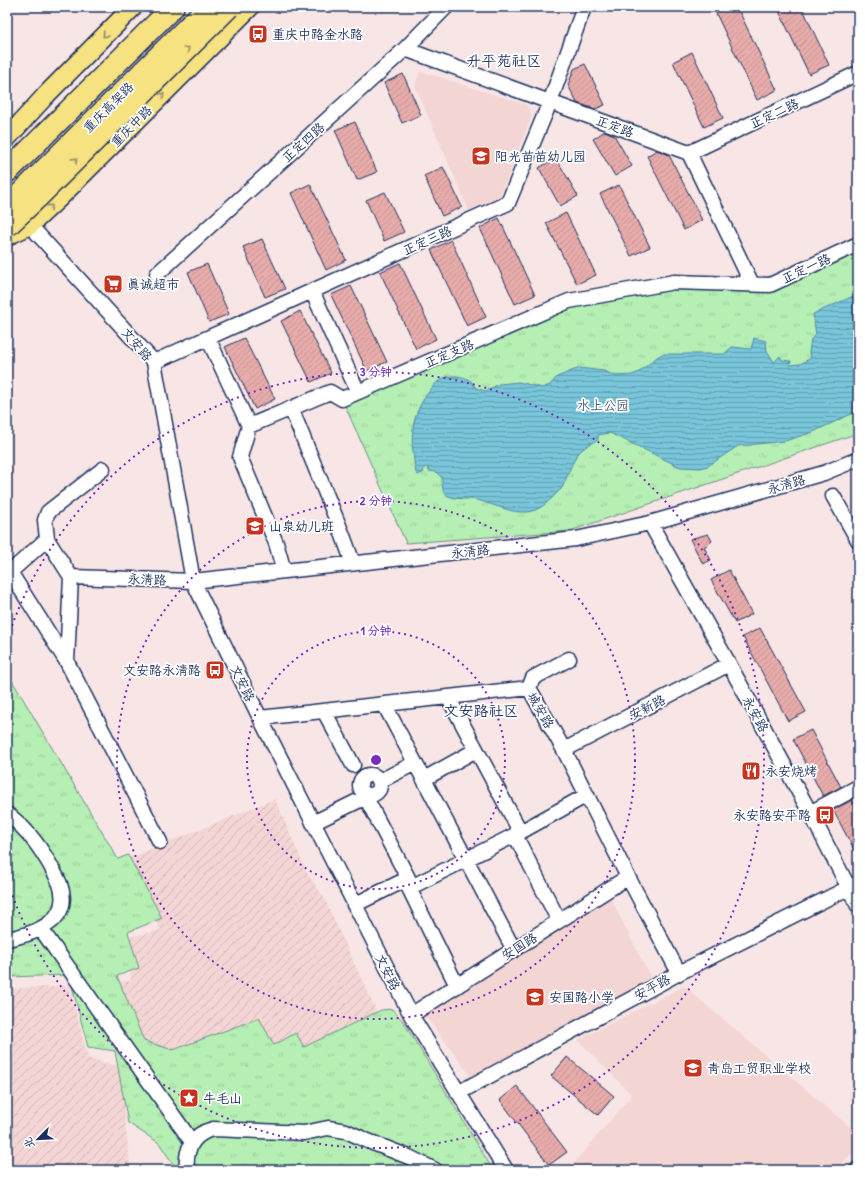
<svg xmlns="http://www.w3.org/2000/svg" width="865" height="1177" viewBox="0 0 865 1177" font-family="'Patrick Hand','LXGW WenKai TC',sans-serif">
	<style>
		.built { fill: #f3d5d4 }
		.industrial { fill: url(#industrial-furrows) }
		.grass { fill: url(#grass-tufts); stroke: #688f88 }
		.water { fill: url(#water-rules); stroke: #5389a8 }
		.building { fill: url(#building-hatch); stroke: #1b2f5e }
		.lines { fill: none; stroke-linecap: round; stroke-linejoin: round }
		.minor-casing { stroke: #1b2f5e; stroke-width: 17 }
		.major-casing { stroke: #1b2f5e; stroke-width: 21 }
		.highway-casing { stroke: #1b2f5e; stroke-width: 24 }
		.minor { stroke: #fff; stroke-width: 14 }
		.major { stroke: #f7e281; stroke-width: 18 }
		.highway { stroke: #f7e281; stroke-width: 21 }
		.highway-bridge-casing { stroke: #1b2f5e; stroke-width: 24; stroke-linecap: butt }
		.highway-bridge { stroke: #f7e281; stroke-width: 21 }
		.oneway { stroke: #898870 }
		.ring { fill: none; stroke: #7b2cbf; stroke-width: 2; stroke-dasharray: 2 4 }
		.labels { text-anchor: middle; stroke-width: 3.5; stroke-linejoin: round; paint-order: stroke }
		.poi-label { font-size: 13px; fill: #1b2f5e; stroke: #fff; text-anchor: start }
		.street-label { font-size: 13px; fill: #1b2f5e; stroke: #fff }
		.park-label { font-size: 13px; fill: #425f73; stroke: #fff }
		.quarter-label { font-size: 15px; fill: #1b2f5e; stroke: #fff }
		.centre { fill: #7b2cbf; stroke: #fff; stroke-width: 2 }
		.ring-label { font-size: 12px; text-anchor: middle; font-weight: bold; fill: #7b2cbf; stroke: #fff; stroke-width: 3.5; stroke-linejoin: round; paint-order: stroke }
	</style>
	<defs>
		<pattern id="industrial-furrows" width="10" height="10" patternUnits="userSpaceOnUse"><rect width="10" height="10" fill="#f3d5d4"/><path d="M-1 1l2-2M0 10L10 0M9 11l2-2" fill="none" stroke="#d0b7b8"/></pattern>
		<pattern id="grass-tufts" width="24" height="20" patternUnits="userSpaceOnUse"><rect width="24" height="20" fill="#b6efb3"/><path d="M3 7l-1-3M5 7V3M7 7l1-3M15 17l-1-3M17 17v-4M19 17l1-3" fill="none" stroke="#9ccd9c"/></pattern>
		<pattern id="water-rules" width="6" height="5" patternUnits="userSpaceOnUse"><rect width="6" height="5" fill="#79c5d9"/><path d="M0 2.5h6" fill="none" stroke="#62a0b3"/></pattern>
		<pattern id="building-hatch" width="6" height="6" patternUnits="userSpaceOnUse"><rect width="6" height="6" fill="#e8acaa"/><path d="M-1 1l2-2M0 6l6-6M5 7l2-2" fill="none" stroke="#c69495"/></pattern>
	</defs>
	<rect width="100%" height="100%" fill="#f8e6e6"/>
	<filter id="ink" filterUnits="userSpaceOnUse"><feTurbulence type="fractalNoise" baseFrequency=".025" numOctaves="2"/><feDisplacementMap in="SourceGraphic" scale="8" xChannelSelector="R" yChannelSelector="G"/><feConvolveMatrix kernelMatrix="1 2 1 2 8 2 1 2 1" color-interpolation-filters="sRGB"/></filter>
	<g filter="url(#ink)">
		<path class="built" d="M420,71l107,34 5,11 -32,80 -31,14 -54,-124z
			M609,895l43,85 -181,96 -47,-62z
			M684,986l174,148v13l-22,23h-268l64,-75 -54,-55z"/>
		<path class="industrial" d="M275,799l32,74 16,23 58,125 -79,41 -147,6 -53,-85 29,-2 -7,-43 37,-8 -39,-69z
			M69,986l19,72 32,9 10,102 26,-2 5,3h-154v-181z"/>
		<path class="grass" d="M858,244v189l-288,98 -164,12 -64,-144 232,-100 100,-17 96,3z
			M7,672l111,187 10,-4 34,63 -34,14 11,36 -22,8 27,65 29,9 86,-32 15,27 22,-12 8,14 77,-37 11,-1 11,12 90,149h-316l-18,-27 -31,-20 -13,-72 -27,-4 -19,-72 -62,2z"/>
		<path class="water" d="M858,294v117l-45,21 -28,9 -47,5 -30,20 -8,2 -20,-1 -70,-34 -12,2v5c-8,4 -18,9 -22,17 -6,9 -9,21 -14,31 -3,3 -6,6 -9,9 -9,9 -18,16 -32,15 -15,-1 -29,-8 -44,-12 -8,-2 -31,1 -34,-10 -1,-4 -1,-9 -1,-12l-6,-6 -7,-1 -1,-3 -3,-1 -2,3 1,2 -6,3 -2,-2c-6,-33 -7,-57 15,-84 7,-9 14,-14 26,-13 4,0 11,3 14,5 2,2 2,4 4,6 2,2 7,3 11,4l13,-7 20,-2 23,6 8,-3 7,-8 22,-9 25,3 12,5 16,-1 7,-3 18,-15 5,-3h62l8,-7 19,2 3,-11 12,3 1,10 7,11 6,-6 2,4 9,1 -1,4 10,-1 11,-6 -2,-5 2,-14 5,-4 -3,-21z"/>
		<path class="building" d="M713,7h24l40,83 -20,10z
			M777,7h25l27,58 -20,9z
			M692,52l31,66 -19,9 -31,-65z
			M585,64l20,41 -10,4 -18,-6 -9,-18 6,-16z
			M403,74l18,41 -19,8 -18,-40z
			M355,122l22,50 -20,8 -22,-50z
			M605,131l9,4 18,31 -17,10 -22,-37z
			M657,150l12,5 33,65 -18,10 -37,-74z
			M556,158l22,38 -18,10 -21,-38z
			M443,167l19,40 -20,9 -18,-40z
			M310,184l36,76 -20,10 -35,-77z
			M619,185l31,62 -19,9 -31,-62z
			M385,192l19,40 -20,9 -18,-41z
			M566,213l30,62 -19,9 -31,-61z
			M499,218l36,77 -20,9 -35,-76z
			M262,239l23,50 -20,8 -22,-50z
			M451,240l35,77 -19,9 -36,-76z
			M400,263l36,76 -20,10 -36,-77z
			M207,264l22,50 -20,8 -21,-50z
			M351,286l36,76 -20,9 -36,-76z
			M300,311l31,62 -20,9 -30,-61z
			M244,338l31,61 -20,10 -30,-62z
			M708,534l4,7 -8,6 7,13 -8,4 -13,-25z
			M729,570l23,44 -17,9 -24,-43z
			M760,628l46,84 -18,9 -45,-84z
			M811,730l30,57 -18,9 -30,-57z
			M852,800l6,12v45l-25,-47z
			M567,1057l47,39 -16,19 -47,-39z
			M517,1086l50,66 -18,13 -49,-65z"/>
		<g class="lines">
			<defs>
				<path id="minor" d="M405,49l284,104 63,131
					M689,153l169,-80
					M7,200l147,162 39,219 67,137 151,297 95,155
					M157,274l248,-225 41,-42
					M312,291l46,101
					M208,338l41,88 81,-34 12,7 227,-98 105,-19 96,3 88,-41
					M154,362l354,-159 42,-101 34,-95
					M291,408l51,125 11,30
					M249,426l-9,31 36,86 8,28
					M833,496l25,44
					M650,523l79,141 84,154 45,88
					M47,539l-2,-19 3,-8 55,-43
					M10,572l57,90 93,180
					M7,573l3,-1 37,-33 24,38 -4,85
					M71,577l122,4 383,-42 74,-16 174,-50 34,-14
					M529,688l4,-10 36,-19
					M448,697l72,134
					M384,704l130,246
					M324,711l29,54
					M260,718l269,-30 35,62 64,127 51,96
					M564,750l165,-86
					M360 785a10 10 0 1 1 20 0a10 10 0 1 1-20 0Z
					M424,779l52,-29
					M380,781l35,-18
					M363,792l45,86 -3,2 52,106
					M810,813l48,-26
					M7,814c18,13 31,30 42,49 4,7 8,14 11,21 13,37 -25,50 -53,55
					M313,823l53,-26
					M515,835l44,86
					M409,888l106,-53 72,-40
					M354,905l51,-25
					M41,929l151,213
					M411,1015l217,-138
					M458,1093l221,-120 179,-90
					M187,1170c-2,-20 5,-36 26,-41l91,4 24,-5 18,3 22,10 41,16 26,13
					M857,1170l1,-1"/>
				<path id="major" d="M7,138l40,-44 86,-87
					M7,237l2,-2 21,-10 29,-27 191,-191"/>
				<path id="highway" d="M7,172l166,-165"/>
			</defs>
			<use href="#minor" class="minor-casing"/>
			<use href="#major" class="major-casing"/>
			<use href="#highway" class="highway-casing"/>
			<use href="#minor" class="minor"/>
			<use href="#major" class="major"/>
			<use href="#highway" class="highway"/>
			<defs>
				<path id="highway-bridge" d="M17,197l191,-190
					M7,226l34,-32 188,-187"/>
			</defs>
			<use href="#highway-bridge" class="highway-bridge-casing"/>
			<use href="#highway-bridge" class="highway-bridge"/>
		</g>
		<defs><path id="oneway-chevron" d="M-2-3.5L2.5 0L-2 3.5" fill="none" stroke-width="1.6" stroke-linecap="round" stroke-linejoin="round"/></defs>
		<g class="oneway">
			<use href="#oneway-chevron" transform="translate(105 35) rotate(134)"/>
			<use href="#oneway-chevron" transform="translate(187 49) rotate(-45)"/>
			<use href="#oneway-chevron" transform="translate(162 95) rotate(-45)"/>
			<use href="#oneway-chevron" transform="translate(75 160) rotate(-45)"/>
			<use href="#oneway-chevron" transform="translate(50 207) rotate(-43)"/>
		</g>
	</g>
	<g class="ring">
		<circle cx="376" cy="760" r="129"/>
		<circle cx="376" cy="760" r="259"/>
		<path d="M8 637A388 388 0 1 1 8 883"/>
	</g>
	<defs>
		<symbol id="bus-square" viewBox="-11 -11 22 22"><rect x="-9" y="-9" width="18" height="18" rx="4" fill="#c8321e" stroke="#fff"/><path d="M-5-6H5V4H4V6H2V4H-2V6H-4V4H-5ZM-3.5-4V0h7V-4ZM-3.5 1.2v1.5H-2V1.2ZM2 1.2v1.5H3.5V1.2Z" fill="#fff"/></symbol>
		<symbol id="school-square" viewBox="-11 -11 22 22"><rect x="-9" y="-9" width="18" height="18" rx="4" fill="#c8321e" stroke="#fff"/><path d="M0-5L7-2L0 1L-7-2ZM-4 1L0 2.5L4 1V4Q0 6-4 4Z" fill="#fff"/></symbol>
		<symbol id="supermarket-square" viewBox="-11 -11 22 22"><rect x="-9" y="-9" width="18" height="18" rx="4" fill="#c8321e" stroke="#fff"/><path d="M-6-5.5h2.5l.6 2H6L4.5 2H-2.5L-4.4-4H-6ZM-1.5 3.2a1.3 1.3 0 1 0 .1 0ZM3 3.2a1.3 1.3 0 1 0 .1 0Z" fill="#fff"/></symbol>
		<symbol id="restaurant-square" viewBox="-11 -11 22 22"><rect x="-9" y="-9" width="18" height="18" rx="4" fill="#c8321e" stroke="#fff"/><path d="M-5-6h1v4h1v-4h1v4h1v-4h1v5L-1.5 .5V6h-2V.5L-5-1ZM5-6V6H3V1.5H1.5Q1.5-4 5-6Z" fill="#fff"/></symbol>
		<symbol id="sight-square" viewBox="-11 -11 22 22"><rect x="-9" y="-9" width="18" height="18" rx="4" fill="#c8321e" stroke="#fff"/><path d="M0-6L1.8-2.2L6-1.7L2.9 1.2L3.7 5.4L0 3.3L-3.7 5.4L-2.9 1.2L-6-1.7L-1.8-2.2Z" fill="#fff"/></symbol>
	</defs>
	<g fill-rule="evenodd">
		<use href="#bus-square" x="247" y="23" width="22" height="22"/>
		<use href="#school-square" x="470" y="145" width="22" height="22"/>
		<use href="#supermarket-square" x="102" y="273" width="22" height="22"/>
		<use href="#school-square" x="244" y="515" width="22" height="22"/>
		<use href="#bus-square" x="204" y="659" width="22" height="22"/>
		<use href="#restaurant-square" x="740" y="760" width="22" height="22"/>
		<use href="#bus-square" x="814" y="804" width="22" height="22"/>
		<use href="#school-square" x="524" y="986" width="22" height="22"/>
		<use href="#school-square" x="682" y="1057" width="22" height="22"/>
		<use href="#sight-square" x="178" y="1087" width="22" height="22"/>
	</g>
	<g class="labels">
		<g class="poi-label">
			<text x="272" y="39">重庆中路金水路</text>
			<text x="495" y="161">阳光苗苗幼儿园</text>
			<text x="127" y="289">真诚超市</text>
			<text x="269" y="531">山泉幼儿班</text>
			<text x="201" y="675" text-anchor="end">文安路永清路</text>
			<text x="765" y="776">永安烧烤</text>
			<text x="811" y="820" text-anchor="end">永安路安平路</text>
			<text x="549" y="1002">安国路小学</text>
			<text x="707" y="1073">青岛工贸职业学校</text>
			<text x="203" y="1103">牛毛山</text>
		</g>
		<g class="street-label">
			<text transform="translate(108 107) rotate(-45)" y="5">重庆高架路</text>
			<text transform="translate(774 113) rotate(-25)" y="5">正定二路</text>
			<text transform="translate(131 126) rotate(-45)" y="5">重庆中路</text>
			<text transform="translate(615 126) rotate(20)" y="5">正定路</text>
			<text transform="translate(303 142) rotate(-42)" y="5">正定四路</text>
			<text transform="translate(427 240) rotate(-24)" y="5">正定三路</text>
			<text transform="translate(806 268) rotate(-25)" y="5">正定一路</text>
			<text transform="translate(137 344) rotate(49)" y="5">文安路</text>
			<text transform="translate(449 353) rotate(-23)" y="5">正定支路</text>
			<text transform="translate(786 484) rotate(-16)" y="5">永清路</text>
			<text transform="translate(470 551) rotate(-6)" y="5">永清路</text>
			<text transform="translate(147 579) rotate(2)" y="5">永清路</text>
			<text transform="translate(243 683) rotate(64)" y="5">文安路</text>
			<text transform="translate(647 707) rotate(-27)" y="5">安新路</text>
			<text transform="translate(541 710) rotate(60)" y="5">城安路</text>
			<text transform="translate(756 714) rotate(61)" y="5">永安路</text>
			<text transform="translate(519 946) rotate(-32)" y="5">安国路</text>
			<text transform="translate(388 972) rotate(63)" y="5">文安路</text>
			<text transform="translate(652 987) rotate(-29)" y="5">安平路</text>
		</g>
		<g class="park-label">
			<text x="603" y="410">水上公园</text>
		</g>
		<g class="quarter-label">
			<text x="504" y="66">升平苑社区</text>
			<text x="481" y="716">文安路社区</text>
		</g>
	</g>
	<circle cx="376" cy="760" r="6" class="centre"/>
	<g class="ring-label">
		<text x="376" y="376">3 分钟</text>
		<text x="376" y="505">2 分钟</text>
		<text x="376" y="635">1 分钟</text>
	</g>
	<rect width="865" height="1177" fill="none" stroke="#fff" stroke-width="24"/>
	<rect x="12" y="12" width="841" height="1153" fill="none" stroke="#1b2f5e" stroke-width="1.5" filter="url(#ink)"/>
	<g transform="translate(38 1139) rotate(246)" stroke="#ffffff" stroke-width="3" paint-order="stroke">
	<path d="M0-3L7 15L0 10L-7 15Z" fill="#1b2f5e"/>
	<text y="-6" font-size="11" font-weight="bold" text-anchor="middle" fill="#1b2f5e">北</text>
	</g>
</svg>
